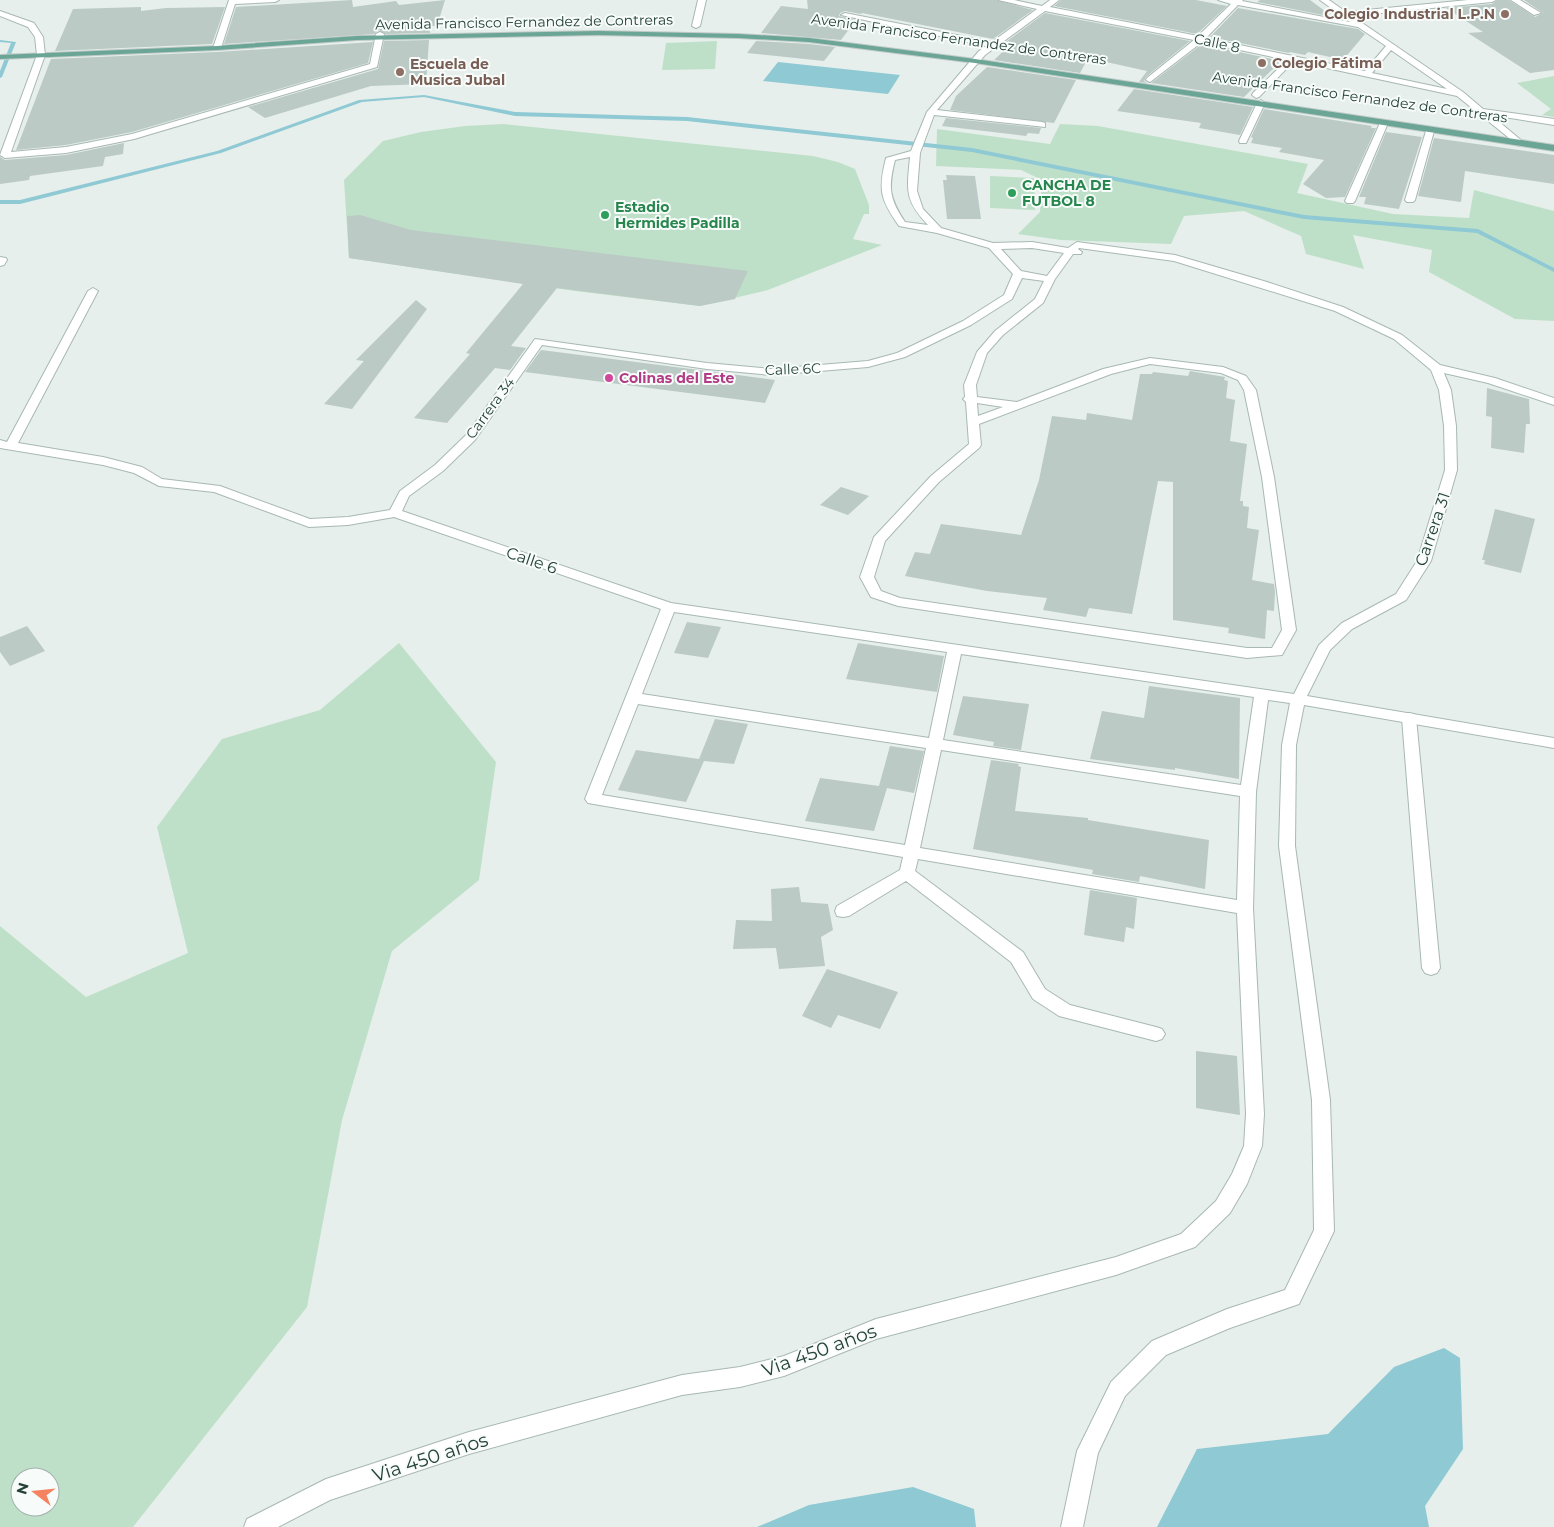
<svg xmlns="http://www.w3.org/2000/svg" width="1554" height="1527" viewBox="0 0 1554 1527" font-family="Montserrat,sans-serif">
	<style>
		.green { fill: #bfe0c8; fill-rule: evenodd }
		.water { fill: #8ec9d4 }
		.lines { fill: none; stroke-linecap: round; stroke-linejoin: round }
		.stream { fill: #8ec9d4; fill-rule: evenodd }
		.building { fill: #bbcac4 }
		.service-casing { stroke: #a8b8b2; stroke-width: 2 }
		.minor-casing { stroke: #a8b8b2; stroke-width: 2 }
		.primary-casing { stroke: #c2cac8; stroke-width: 2 }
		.service { fill: #fff; fill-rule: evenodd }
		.minor { fill: #fff; fill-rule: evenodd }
		.primary { fill: #6aa596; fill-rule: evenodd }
		.education-dot { fill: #8d6e63; stroke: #f7fbf9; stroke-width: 2 }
		.leisure-dot { fill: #2e9e5b; stroke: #f7fbf9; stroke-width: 2 }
		.hotel-dot { fill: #d1479c; stroke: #f7fbf9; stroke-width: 2 }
		.labels { text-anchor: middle; stroke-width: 4; stroke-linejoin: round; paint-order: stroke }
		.far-education-label { font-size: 14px; font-weight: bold; fill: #785e54; stroke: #f7fbf9; text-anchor: start }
		.far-street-label { font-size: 14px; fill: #24423a; stroke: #f7fbf9 }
		.far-leisure-label { font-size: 14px; font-weight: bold; fill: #27864d; stroke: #f7fbf9; text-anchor: start }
		.far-hotel-label { font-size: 14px; font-weight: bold; fill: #b23c85; stroke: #f7fbf9; text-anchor: start }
		.street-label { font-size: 16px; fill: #24423a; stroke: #f7fbf9 }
		.near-street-label { font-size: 19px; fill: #24423a; stroke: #f7fbf9 }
	</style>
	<rect width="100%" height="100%" fill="#e6efeb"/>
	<path class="green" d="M717,41l-2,28 -53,1 4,-27z
		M1554,76v41l-12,-2 9,-6 -34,-26z
		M503,124l310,32 25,6 17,7 14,36v9h-5l-11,25 29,6 -114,45 -68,16 -125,-15 -226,-33 -5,-78 39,-39 38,-9 44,-6z
		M1060,124l38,2 210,38 -11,29 96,21 76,4 5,-28 80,21v110l-39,-2 -86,-47 3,-22 -79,-15 11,34 -58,-15 -5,-18 -57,-25 -60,5 -13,28 -110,-4 -43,-6 22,-22 2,-32 -21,-10 -85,-4 1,-37 113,15z
		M990,176l44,2 1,32 -45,-2z
		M399,643l97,119 -17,118 -87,71 -50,169 -35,187 -174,220h-133v-601l86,71 102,-44 -31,-126 65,-88 98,-29zM20,1477h30v30h-30z"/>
	<path class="water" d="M778,62l122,13 -12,19 -125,-13z
		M1444,1348l16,10 3,91 -38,57 4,21h-272l40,-78 131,-15 66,-67z
		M913,1487l61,22 2,18h-219l52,-22z"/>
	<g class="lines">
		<path class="stream" d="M0,40l16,2 -14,35 -2,1v-7l11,-28 -11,-1z
			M424,95l91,17 172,5 285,31 332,67 174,14 76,39v4l-77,-39 -173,-14 -332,-67 -285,-31 -172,-5 -91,-19 -62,5 -141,51 -201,51h-20v-4h20l197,-49 142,-51z"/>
	</g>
	<path class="building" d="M352,0l1,7 43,-6 3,4 46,-5 -8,26h-7v7l-44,1 -7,-4 -5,4 -150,10 12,-37z
		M807,0h189l37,10 -40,29 -131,-26 -1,1 -16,-3 -5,2 -1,3 17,4 -15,20 -80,-7 20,-27 27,3z
		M1061,0h135l31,6 -30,28 -143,-28z
		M1260,0h50l23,17 -76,-15z
		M1498,0h11l26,17 8,-4 -19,-13h30v70l-24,3 -62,-40 15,-1 -37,-24 46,-4z
		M141,7v4l25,-3 59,-1 -13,37 -157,7 18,-42z
		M1238,8l120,21 7,5 -22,26 -35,-8 -3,3 -15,-3 -1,1 -79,-16z
		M1045,13l145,28 -44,36 -2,4 3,2 -8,-1 8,-11 -59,-13 -8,15 -86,-13 18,-17 -6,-1z
		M429,40l-3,44 -55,2 -106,32 -17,-11 130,-38 6,-28z
		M756,41l53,3 26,3 -11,14 -77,-8z
		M373,42l-5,21 -236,69 -66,13 -50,5 35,-91 166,-7z
		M1202,44l79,17 -37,36 -93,-14z
		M987,67l89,13 -22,43 -104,-13 6,-14z
		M1134,89l119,18 -13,28 -41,-7 2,-5 -84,-12z
		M1264,109l108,17 -1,2h5l-31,69 -19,1 -23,-14 21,-24 -45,-8 3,-4 -31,-5 2,-5 -2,-1z
		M946,118l95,10 -2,6 -11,-1 -2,3 -84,-10z
		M1386,132l36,5 -23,72 -35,-5 2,-7h-7z
		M1434,138l120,17v29l-89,-13 -4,31 -43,-6z
		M124,143l-1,11 -18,3 -2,9 -73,10 -1,4 -29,4v-27l5,3 61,-5z
		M946,175l29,1 6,43h-34l-4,-39h4z
		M360,215l51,15 337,41 -13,28 -35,7 -143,-18 -46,58 15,2 -16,22 -15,-2 -48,55 -33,-5 56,-64 -4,-1 57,-69 -174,-26 -2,-42z
		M416,300l11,9 -75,100 -28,-5 40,-43 -8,-1z
		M541,350l166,21 68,9 -10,23 -240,-31z
		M1190,371l35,6 -1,3 4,1 -2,17 9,2 -5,41 17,3 -7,57h3v5l6,1 -2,21 12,2 -7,50 22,4 1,8 -1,19 -7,-1 -2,29 -37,-6 1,-5 -56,-8v-138l-15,-1 -26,133 -43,-6 -3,9 -43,-7 4,-12 -60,-7 -82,-15 10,-24 15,2 11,-30 80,11 18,-55 13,-64 34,4 1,-7 45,7 8,-46h12l1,-2 35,4z
		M1487,388l42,11 1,25h-4l-2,29 -33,-5 1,-31 -6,-1z
		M841,487l28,9 -21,19 -28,-10z
		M1495,509l40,10 -14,54 -37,-9 1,-4h-3z
		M687,622l34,5 -13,31 -34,-5z
		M27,626l18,25 -35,15 -10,-14v-15z
		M858,643l86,13 -7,36 -91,-13z
		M1149,686l91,12 -1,81 -64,-11v2l-85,-11 12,-48 42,7z
		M963,696l66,8 -8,46 -28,-4 1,-4 -41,-7z
		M715,719l33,5 -14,40 -30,-3 -18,41 -68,-12 18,-40 63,9z
		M890,746l34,5 -10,42 -27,-5 -13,43 -69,-10 15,-43 59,8z
		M991,760l28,4 -1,2 3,1 -6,44 73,7v2l121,20 -4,49 -65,-13 -1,6 -47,-8 1,-4 -120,-21z
		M799,887l2,15 27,2 5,26 -12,7 4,29 -46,3 -3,-21 -43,1 3,-29 36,1 -1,-32z
		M1090,890l47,8 -3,31 -8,-2 -2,15 -40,-7z
		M827,969l71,23 -18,37 -42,-14 -7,13 -29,-12z
		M1196,1051l41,5 3,59 -44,-7z"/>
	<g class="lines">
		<defs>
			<path id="service" d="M1409,713l5,1 2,4 24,250 -3,5 -6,2 -6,-2 -3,-5 -20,-250 2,-4z"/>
			<path id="minor" d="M229,0h50l-4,2 -40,2 -14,44 -7,2 -1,-2z
				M698,0h8l-6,26 -4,2 -4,-2z
				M998,0h16l28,6 8,-6h9l-9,7 148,29 33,-32 -13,-4h25l-1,1 108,21 -30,-22h9l17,12 122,-12h28l-4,2 -140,14 111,76 20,17 71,10v6l-63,-10 31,26 1,2 -4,3 -62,-50 -163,-35 -35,36 -3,1 -4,-3 1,-2 34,-33 -85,-18 -52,40 -4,-2 1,-2 47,-38 -149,-29 -60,44 -48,55 105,12 3,1v4l-111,-12 -14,38 -3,38 6,18 18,19 52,15 39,-1 36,6 9,-6 98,13 92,27 76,25 59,28 38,30 55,13 59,20v7l-66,-22 -44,-10 7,17 5,36 1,44 -26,91 -25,39 -54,29 -22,21 -23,46 247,42v10l-250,-43 -8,40 -1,101 35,254 4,131 -35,73 -69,24 -64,27 -41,41 -27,57 -15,74h-22l16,-76 34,-69 41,-41 75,-32 58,-19 29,-60 -2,-130 -33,-254 3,-101 8,-42 -22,-3 -12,92 -3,116 11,206 -2,32 -15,38 -17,29 -35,34 -79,28 -240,64 -92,37 -44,11 -58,8 -213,59 -139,46 -52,27h-34l3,-8 79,-40 143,-47 213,-57 58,-8 44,-11 92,-37 240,-62 65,-23 35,-33 16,-27 12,-28 2,-32 -9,-201 -319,-54 -3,12 108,81 22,37 25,16 86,22 6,2 3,5 -3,5 -6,2 -97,-25 -26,-17 -22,-37 -105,-81 -57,35 -6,1 -6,-1 -2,-5 2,-5 63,-36 3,-13 -315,-54 -3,-4 76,-190 -267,-92 -46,8 -39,2 -95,-35 -55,-6 -25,-13 -31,-8 -103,-17v-8l7,2 81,-151 5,-3 5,3 -80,152 85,14 39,10 20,12 58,7 90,33 38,-2 42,-7 10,-19 35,-26 32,-31 68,-95 172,24 64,6 97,-8 29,-8 66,-32 41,-26 9,-21 -24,-26 -52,-15 -38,-7c-19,-27 -21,-36 -13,-68l25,-7 16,-39 52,-61 7,-5 -145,-31 4,-2 147,29 45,-33zM1238,5l120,22 28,19 -21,25 -159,-33zM1391,50l56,39 -75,-16zM910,157c-3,33 -6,43 18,68l-23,-3c-16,-24 -17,-34 -10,-62zM1032,248l32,5 -17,23 -26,-5 -20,-22zM1079,248l95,13 161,50 59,28 37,31 8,20 5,36 1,44 -28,91 -21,33 -54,29 -23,22 -25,49 -623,-91 -269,-92 7,-15 34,-25 32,-31 67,-95 165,24 64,6 97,-8 37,-10 66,-32 41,-26 10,-21 22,3 -9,18 -40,32 -18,21 -13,33 1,12 -2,2 3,3 3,42 -38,32 -57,61 -14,40 11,20 27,9 349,52 35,-3 14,-25 -22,-153 -18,-87 -10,-14 -23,-9 -73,-9 -47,11 -86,33 -40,-5 -1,-12 11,-32 16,-18 40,-32 12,-24 18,-25h8l1,-2 -4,-3zM1150,364l71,9 17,7 6,10 18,87 20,153 -10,18h-25l-347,-50 -19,-7 -7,-14 11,-36 54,-59 40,-34 2,-3 -2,-21 132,-50zM977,403l26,4 -25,9zM674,612l273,40 -18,86 -287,-44zM961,654l293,43 -13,88 -298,-45zM638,704l288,44 -21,97 -303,-50zM941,750l299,46 -3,104 -317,-52z
				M1511,0h9l21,13 -7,2z
				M0,11l34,12 9,14 2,18 -34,97 55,-5 66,-13 238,-70 6,-30 4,-2 4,2 -7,33 -243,72 -68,14 -61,5 -5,-3 37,-100 -2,-18 -7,-10 -28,-11z
				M1261,100l4,3 -18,38 -1,2h-6l-1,-2 18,-38z
				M1384,120l4,3 -33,78 -2,2h-6l-2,-2 35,-78z
				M1430,128l4,3 -19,69 -2,2h-6l-2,-2 21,-69z
				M0,257l6,1 1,2 -3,5 -4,1z"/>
			<path id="primary" d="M598,31l140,3 71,4 166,21 579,86v6l-579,-88 -166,-21 -71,-4 -140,-3 -241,5 -140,10 -217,9v-4l217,-9 140,-10z"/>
		</defs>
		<use href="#service" class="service-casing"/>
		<use href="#minor" class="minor-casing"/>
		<use href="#primary" class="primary-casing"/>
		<use href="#service" class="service"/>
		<use href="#minor" class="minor"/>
		<use href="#primary" class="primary"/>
	</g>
	<g class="education-dot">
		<circle cx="1505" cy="14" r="5"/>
		<circle cx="1262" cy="63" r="5"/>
		<circle cx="400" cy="72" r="5"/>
	</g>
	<g class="leisure-dot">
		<circle cx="1012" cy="193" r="5"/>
		<circle cx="605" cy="215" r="5"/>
	</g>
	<circle class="hotel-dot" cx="609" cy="378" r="5"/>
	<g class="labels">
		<g class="far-education-label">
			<text x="1495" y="19" text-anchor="end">Colegio Industrial L.P.N</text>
			<text x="1272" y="68">Colegio Fátima</text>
			<text x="410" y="69">Escuela de<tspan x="410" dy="16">Musica Jubal</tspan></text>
		</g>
		<g class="far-street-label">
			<text transform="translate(524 22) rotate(-1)" y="5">Avenida Francisco Fernandez de Contreras</text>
			<text transform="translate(959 39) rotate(8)" y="5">Avenida Francisco Fernandez de Contreras</text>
			<text transform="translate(1217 43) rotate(12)" y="5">Calle 8</text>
			<text transform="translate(1360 97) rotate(8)" y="5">Avenida Francisco Fernandez de Contreras</text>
			<text transform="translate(793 369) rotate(-2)" y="5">Calle 6C</text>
			<text transform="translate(490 408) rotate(-54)" y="5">Carrera 34</text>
		</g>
		<g class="far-leisure-label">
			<text x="1022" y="190">CANCHA DE<tspan x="1022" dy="16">FUTBOL 8</tspan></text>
			<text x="615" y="212">Estadio<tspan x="615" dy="16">Hermides Padilla</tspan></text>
		</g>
		<g class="far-hotel-label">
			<text x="619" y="383">Colinas del Este</text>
		</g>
		<g class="street-label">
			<text transform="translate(1432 529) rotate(-71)" y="6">Carrera 31</text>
			<text transform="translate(532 560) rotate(19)" y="6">Calle 6</text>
		</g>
		<g class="near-street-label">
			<text transform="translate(819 1350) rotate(-20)" y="7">Via 450 años</text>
			<text transform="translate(430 1457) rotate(-18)" y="7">Via 450 años</text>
		</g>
	</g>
	<g transform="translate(35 1492) rotate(286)"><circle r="24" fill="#f7fbf9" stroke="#a3b1ad"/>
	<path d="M0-4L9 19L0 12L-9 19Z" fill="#f4845f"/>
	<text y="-8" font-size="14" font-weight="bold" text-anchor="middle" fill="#24423a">N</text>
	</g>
</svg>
